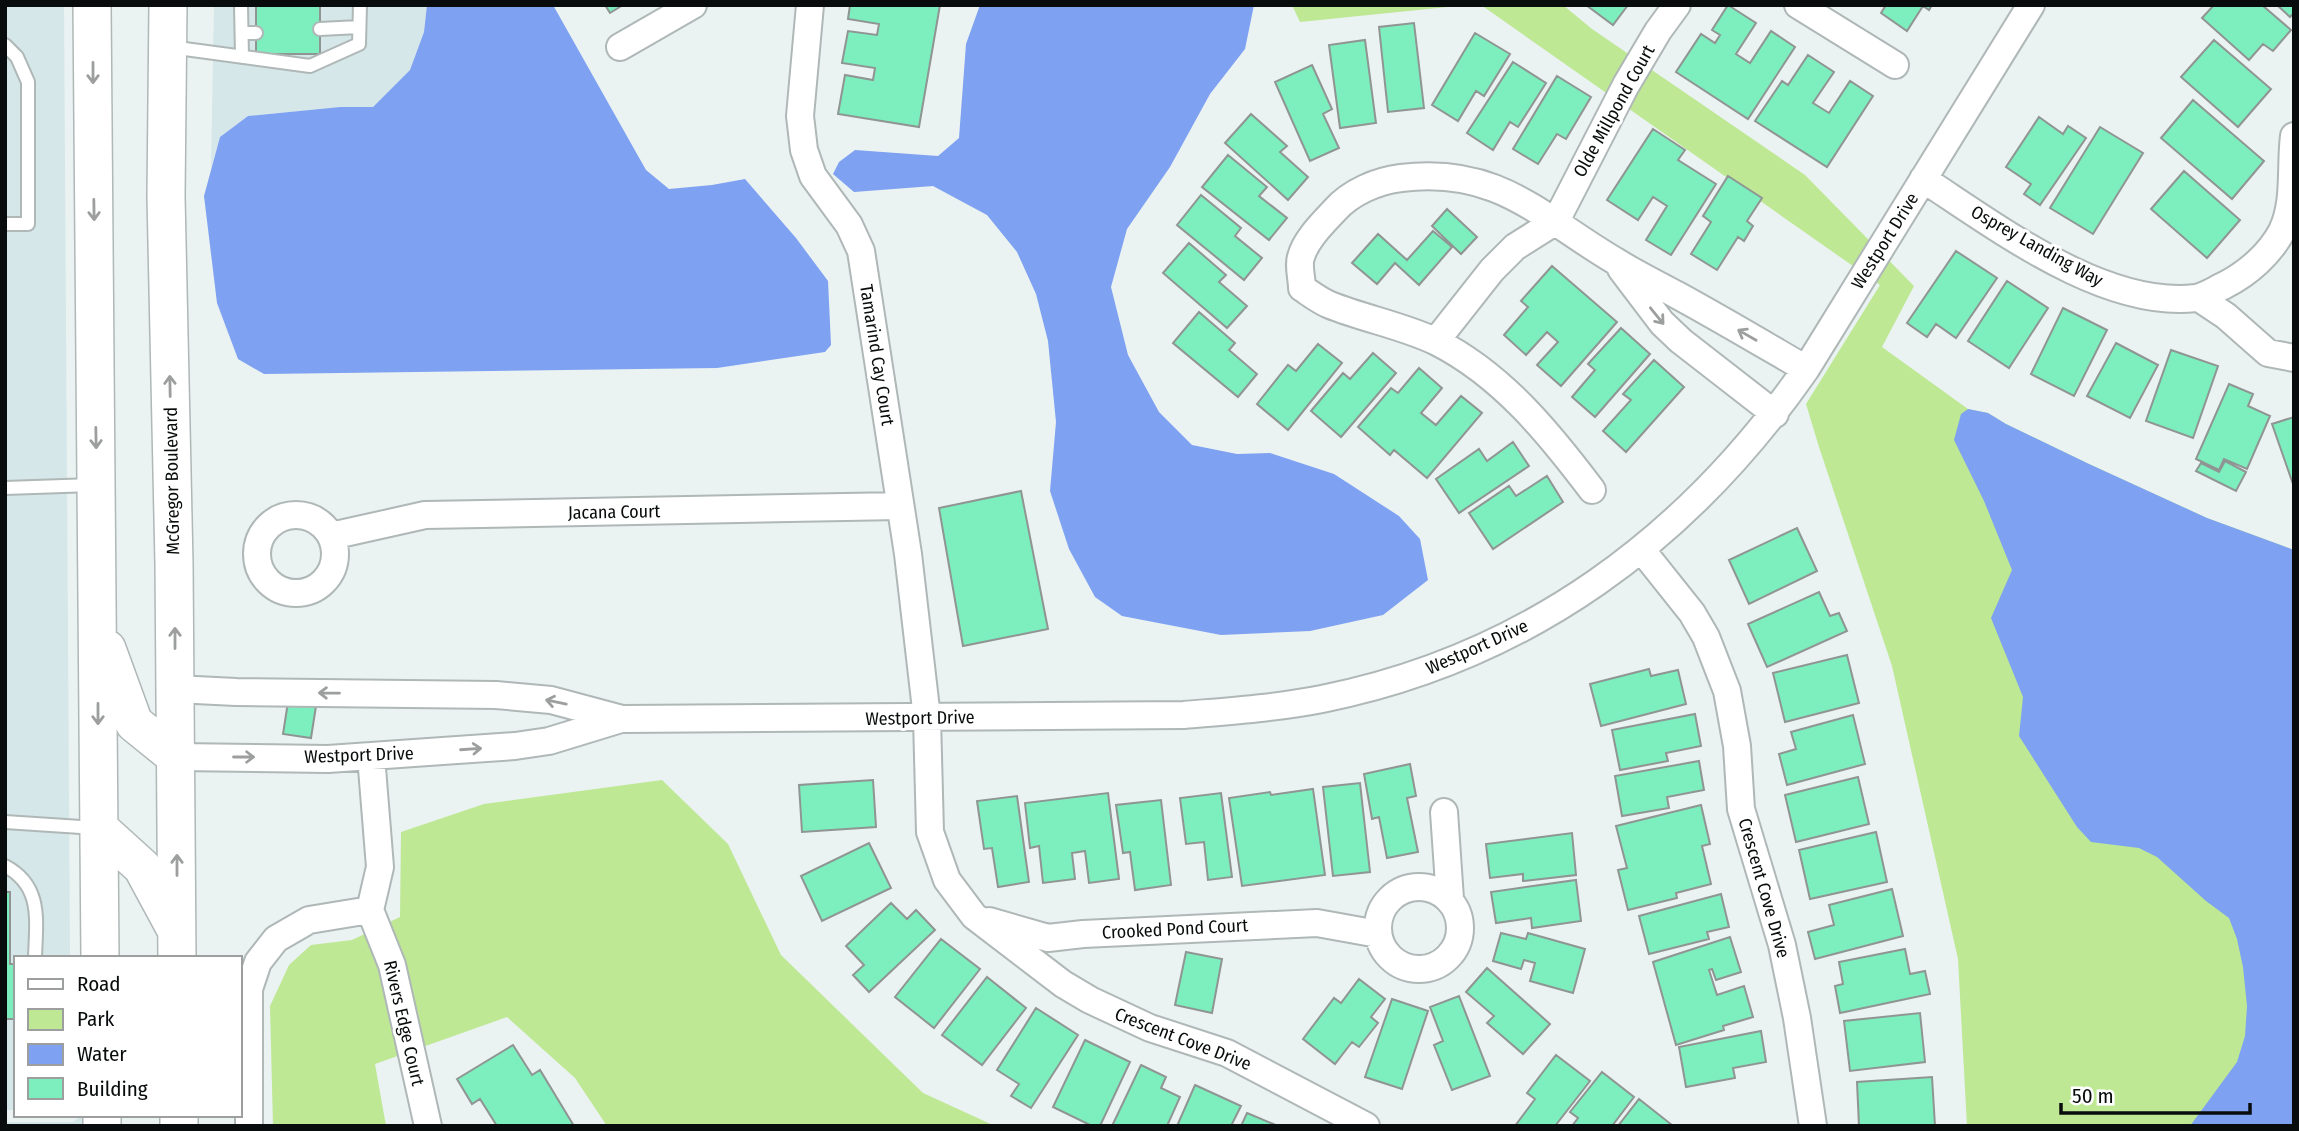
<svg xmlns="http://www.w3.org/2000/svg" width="2299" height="1131" viewBox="0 0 2299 1131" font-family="'Fira Sans Condensed',sans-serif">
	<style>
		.built { fill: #d5e7e8 }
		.green { fill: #bee894 }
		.water { fill: #7ea1f2 }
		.building { fill: #7deebe; stroke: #8f9592; stroke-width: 2 }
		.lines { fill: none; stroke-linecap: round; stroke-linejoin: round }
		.lane-casing { stroke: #afb7b7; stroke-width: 16 }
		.street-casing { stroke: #afb7b7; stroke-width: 30 }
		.secondary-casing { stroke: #afb7b7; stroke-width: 40 }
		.lane { stroke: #fff; stroke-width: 12 }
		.street { stroke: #fff; stroke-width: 26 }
		.secondary { stroke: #fff; stroke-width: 37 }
		.oneway { stroke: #9d9e9e }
		.labels { text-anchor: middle; stroke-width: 6; stroke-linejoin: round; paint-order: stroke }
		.street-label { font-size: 18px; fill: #090c0c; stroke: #fff }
	</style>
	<rect width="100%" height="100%" fill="#eaf2f2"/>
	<path class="built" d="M5,5h59l6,953h-54v152h-11z
		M214,5h213l-3,27 -14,38 -37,37h-33l-92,9 -28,21 -9,32z
		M82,1115h6v11h-83v-4h68z"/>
	<path class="green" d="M1292,5h175l-167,17z
		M1481,5h82l29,24 213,146 109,111 -32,61 86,62 20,4 18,11 83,40 118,54 87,32v576h-327l-9,-167 -66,-293 -73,-219 -13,-43 74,-119z
		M662,780l66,64 53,111 142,138 72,33h-388l-32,-48 -68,-61 -132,47 11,62h-113l-3,-120 19,-41 22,-20 41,-5 48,-23 1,-85 83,-28z"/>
	<path class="water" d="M427,5h126l93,165 23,19 43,-4 33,-6 51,59 32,43 3,64 -6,7 -108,16 -453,6 -26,-15 -21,-56 -13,-107 16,-59 28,-21 92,-9h33l37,-37 14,-38z
		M980,5h274l-9,44 -35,45 -40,73 -43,62 -16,58 17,68 31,57 33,33 45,9 33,-1 64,21 65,42 21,23 8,41 -45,35 -73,16 -89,4 -99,-19 -27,-19 -26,-48 -19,-58 6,-69 -8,-81 -12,-47 -19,-42 -30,-37 -54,-29 -79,6 -21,-18 6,-12 16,-12 83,6 21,-18 7,-94z
		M1968,409l20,4 18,11 83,40 118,54 87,32v576h-104l47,-64 8,-26 2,-30 -4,-39 -6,-28 -8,-21 -23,-17 -49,-44 -18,-9 -48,-6 -14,-15 -58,-91 4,-39 -32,-79 21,-48 -28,-69 -30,-61 7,-26z"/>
	<path class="building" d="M256,5h64v49h-64z
		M605,5h18l-13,8z
		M850,5h90l-21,122 -81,-13 7,-39 28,5 2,-12 -33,-5 6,-32 29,4 2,-11 -31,-5z
		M1586,5h42l-15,20z
		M1728,5l28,18 -20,31 14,9 21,-32 24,16 -47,72 -72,-47 25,-38 14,9 5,-8 -8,-5z
		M1886,5h46l-3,5 -6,-4 -16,25 -26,-18z
		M2214,5h48l29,25 -18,21 -10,-7 -14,16 -47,-42z
		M2277,5h17v8l-4,4z
		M1414,23l10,85 -36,4 -9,-85z
		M1475,33l35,21 -26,42 -8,-5 -18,30 -26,-16z
		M1365,40l11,83 -36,5 -11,-83z
		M2214,40l57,49 -33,38 -57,-50z
		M1808,55l26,17 -21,31 16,10 21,-32 23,15 -46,71 -72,-46 27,-40 6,4z
		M1513,62l33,21 -28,44 -8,-5 -17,28 -26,-17z
		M1312,65l20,44 -9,5 16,34 -29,13 -35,-79z
		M1557,76l34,21 -25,42 -9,-5 -19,30 -25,-15z
		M2193,100l71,61 -32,38 -71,-61z
		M1251,114l36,32 -7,6 28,25 -20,23 -63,-57z
		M2039,117l24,17 5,-8 18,12 -46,67 -16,-11 7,-10 -25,-17z
		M2100,127l43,26 -50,81 -43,-26z
		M1653,129l32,21 -7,10 38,24 -45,71 -25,-15 21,-34 -14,-9 -15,23 -31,-20z
		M1228,155l39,32 -8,9 28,22 -18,22 -67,-53z
		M2184,171l56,49 -33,38 -56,-49z
		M1728,176l34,22 -15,23 6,5 -9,15 -6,-4 -21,33 -26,-16 20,-32 -8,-6z
		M1201,195l40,33 -6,8 27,22 -18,22 -67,-55z
		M1447,209l30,28 -16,17 -29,-28z
		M1433,231l19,16 -33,38 -24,-22 -18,21 -25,-21 26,-29 29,26z
		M1189,243l37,32 -7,7 28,24 -20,22 -64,-55z
		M1956,251l41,27 -41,60 -20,-14 -9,13 -20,-14z
		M1552,266l65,56 -56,64 -24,-21 21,-23 -11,-10 -21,23 -22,-20 24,-28 -7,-6z
		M2007,281l41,27 -39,60 -41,-27z
		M2063,308l44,22 -33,66 -43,-22z
		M1199,312l36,31 -6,7 28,24 -19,23 -65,-54z
		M1621,328l29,26 -55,63 -23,-20 23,-27 -7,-6z
		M2116,343l42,22 -28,53 -43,-22z
		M1318,344l24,19 -54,67 -31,-26 31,-39 8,6z
		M2171,350l47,16 -25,72 -47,-17z
		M1373,353l23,20 -55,64 -30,-26 32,-38 7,6z
		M1654,360l30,27 -58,65 -23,-21 28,-31 -8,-6z
		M1419,368l23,20 -21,25 15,12 25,-29 21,17 -55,65 -33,-28 -4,5 -32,-28 33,-39 7,5z
		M2229,384l24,10 -5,12 22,10 -23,53 -23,-10 -5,11 -23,-11z
		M2294,417v70l-22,-63z
		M1513,442l16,24 -70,47 -23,-34 43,-30 8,12z
		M2225,461l21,11 -10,19 -40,-20 5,-8 18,9z
		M1547,476l16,26 -70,47 -24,-36 40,-27 7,10z
		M1021,491l27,138 -85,17 -24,-138z
		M1797,528l20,43 -68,33 -20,-44z
		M1819,592l11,24 9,-3 8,18 -80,36 -19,-43z
		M1847,655l12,48 -74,19 -12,-49z
		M1649,669l2,7 27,-6 8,34 -85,22 -11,-42z
		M288,702l28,4 -5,32 -28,-4z
		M1695,714l6,32 -35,7 2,8 -48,9 -8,-40z
		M1853,715l12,49 -78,21 -8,-31 17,-5 -5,-17z
		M1699,761l5,29 -37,7 2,11 -47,8 -7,-40z
		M1410,764l6,32 -9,2 11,54 -31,6 -8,-41 -7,2 -8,-45z
		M1858,777l11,47 -73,18 -11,-47z
		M873,780l3,47 -74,5 -3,-47z
		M1360,783l10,89 -37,4 -10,-89z
		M1313,789l12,86 -83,11 -13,-88 41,-6 1,3z
		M1108,793l11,86 -30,4 -4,-32 -13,2 3,26 -32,4 -4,-37 -9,2 -5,-45z
		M1221,793l11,84 -24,3 -4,-38 -18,2 -6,-46z
		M1017,796l12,86 -31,5 -6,-39 -8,1 -7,-48z
		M1161,800l10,85 -36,5 -5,-38 -7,1 -7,-48z
		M1701,805l9,39 -8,2 9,38 -35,9 1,5 -49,12 -10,-40 9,-2 -11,-42z
		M1876,832l11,50 -77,17 -11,-49z
		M1572,833l4,42 -53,6v-7l-33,4 -4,-34z
		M869,843l22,45 -69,33 -21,-45z
		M1576,880l5,41 -49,7 -1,-10 -35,5 -5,-31z
		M1892,889l11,47 -88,23 -7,-27 26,-7 -5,-20z
		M5,892h5v72h6v55h-11z
		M1721,894l8,33 -22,5 2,7 -60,15 -10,-38z
		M891,903l16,16 9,-9 19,20 -66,62 -16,-17 11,-10 -18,-19z
		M1501,933l25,6 2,-6 57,16 -12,44 -43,-12 5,-18 -11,-3 -3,9 -28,-8z
		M1730,937l11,35 -25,8 -4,-11 -3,1 8,25 27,-9 9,31 -30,9 1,4 -48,15 -23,-83z
		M941,939l39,30 -46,59 -39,-31z
		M1905,949l5,25 15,-3 5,23 -90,19 -5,-27 8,-2 -4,-22z
		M1186,952l36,7 -10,54 -37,-8z
		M1487,968l63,56 -27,30 -36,-31 7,-7 -28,-24z
		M987,977l39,31 -44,57 -40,-30z
		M1359,979l26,20 -14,18 7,6 -19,24 -7,-5 -17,22 -32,-25 31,-41 7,5z
		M1459,996l31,80 -38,14 -18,-45 9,-4 -13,-34z
		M1392,999l36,12 -26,78 -37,-12z
		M1036,1008l42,27 -47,73 -20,-12 8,-12 -22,-14z
		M1920,1013l5,49 -75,9 -6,-50z
		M1761,1031l5,31 -33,6 2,10 -49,9 -7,-40z
		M1085,1040l45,22 -30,64h-8l-39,-19z
		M513,1045l19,30 8,-5 34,56h-77l-17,-27 -8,5 -15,-25z
		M1556,1055l34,26 -35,45h-40l20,-27 -8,-6z
		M1141,1065l25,12 -5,11 19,9 -13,29h-55z
		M1602,1072l32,25 -22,29h-40l6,-8 -8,-6z
		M1932,1077l3,49h-76l-2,-44z
		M1195,1085l46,21 -10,20h-54z
		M1639,1099l33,26 -1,1h-53z
		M1247,1113l31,13h-37z"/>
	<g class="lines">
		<defs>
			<path id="lane" d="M241,5l1,52
				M320,29l39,-2
				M242,33h14
				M5,45l12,12 11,25v142h-23
				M170,47l140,19 49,-22 1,-39
				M5,488l88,-3
				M5,822l91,6
				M5,866c38,20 31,55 30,92"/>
			<path id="street" d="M810,5l-10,111 4,34 9,26 36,49 12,26 47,303 19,164 3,114 17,48 27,36 89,68 27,16 60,28 77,25 139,73
				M1798,5l97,60
				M620,47l73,-42
				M1923,179c74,48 181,130 273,119 10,-2 20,-9 29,-13 23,-12 45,-31 57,-54 14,-29 8,-65 12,-95
				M1621,269l41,54 19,18 94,73
				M2199,298l27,18 42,37 26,5
				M1436,341l56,-71 23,-23 41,-26 70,-136 32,-54 19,-26
				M1592,490c-43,-57 -90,-115 -155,-148 -33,-16 -72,-23 -107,-37 -10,-4 -19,-11 -28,-17 0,-9 -4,-23 -1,-31 5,-18 22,-34 34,-47 16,-18 42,-29 66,-32 98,-12 139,39 216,84 19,12 40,22 60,33 44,24 86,49 129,74
				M257 554a39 39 0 1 1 78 0a39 39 0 1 1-78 0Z
				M331,536l94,-21 475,-9
				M1641,549l51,64 14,24 21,54 10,55 4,63 41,136 15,73 16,108
				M175,689l61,3 260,3 55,5 71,19 562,-4c46,-4 92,-7 138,-16 205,-41 366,-160 484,-330l225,-364
				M371,756l9,111 -10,43 22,55 36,161
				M176,757l152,2 187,-13 34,-5 72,-22
				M1444,812l6,87
				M1378 928a41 41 0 1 1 82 0a41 41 0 1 1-82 0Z
				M989,921l59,17 35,-4 234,-11 61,11
				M249,1126v-137l9,-27 18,-23 33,-19 61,-10"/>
			<path id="secondary" d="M92,5l8,953
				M168,5l-2,191 8,368 3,394
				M107,649l27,74 42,34
				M99,828l43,39 33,61
				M102,1115v11
				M179,1115v11"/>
		</defs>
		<use href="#lane" class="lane-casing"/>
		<use href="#street" class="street-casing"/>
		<use href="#secondary" class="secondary-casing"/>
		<use href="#lane" class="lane"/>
		<use href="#street" class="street"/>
		<use href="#secondary" class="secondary"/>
	</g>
	<defs><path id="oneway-shaft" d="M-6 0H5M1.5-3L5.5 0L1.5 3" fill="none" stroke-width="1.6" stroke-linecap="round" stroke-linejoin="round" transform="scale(1.75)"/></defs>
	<g class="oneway">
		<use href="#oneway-shaft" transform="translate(93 73) rotate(90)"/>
		<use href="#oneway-shaft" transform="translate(94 210) rotate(89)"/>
		<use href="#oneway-shaft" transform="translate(1657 316) rotate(51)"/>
		<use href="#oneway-shaft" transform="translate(1747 335) rotate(-150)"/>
		<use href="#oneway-shaft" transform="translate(170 386) rotate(-91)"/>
		<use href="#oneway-shaft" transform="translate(96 438) rotate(89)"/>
		<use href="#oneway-shaft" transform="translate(175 638) rotate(-90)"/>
		<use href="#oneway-shaft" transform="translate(329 693) rotate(-179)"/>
		<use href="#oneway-shaft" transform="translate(556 702) rotate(-168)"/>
		<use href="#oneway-shaft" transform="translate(98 714) rotate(90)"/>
		<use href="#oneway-shaft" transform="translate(471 749) rotate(-4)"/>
		<use href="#oneway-shaft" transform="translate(244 757)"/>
		<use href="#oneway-shaft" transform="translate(177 865) rotate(-90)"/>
	</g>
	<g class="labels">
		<g class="street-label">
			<text transform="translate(1614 111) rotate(-61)" y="6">Olde Millpond Court</text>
			<text transform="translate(1885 241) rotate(-58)" y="6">Westport Drive</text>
			<text transform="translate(2037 246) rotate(29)" y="6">Osprey Landing Way</text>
			<text transform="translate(877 355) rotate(81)" y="6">Tamarind Cay Court</text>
			<text transform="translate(172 481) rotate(-91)" y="6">McGregor Boulevard</text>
			<text transform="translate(614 512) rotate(-1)" y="6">Jacana Court</text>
			<text transform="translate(1477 647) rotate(-24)" y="6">Westport Drive</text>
			<text transform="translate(920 718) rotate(-1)" y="6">Westport Drive</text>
			<text transform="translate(359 755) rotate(-2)" y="6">Westport Drive</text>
			<text transform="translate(1764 888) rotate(74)" y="6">Crescent Cove Drive</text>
			<text transform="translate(1175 929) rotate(-3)" y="6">Crooked Pond Court</text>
			<text transform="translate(404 1023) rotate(77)" y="6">Rivers Edge Court</text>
			<text transform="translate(1183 1039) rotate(21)" y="6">Crescent Cove Drive</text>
		</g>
	</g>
	<rect width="2299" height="1131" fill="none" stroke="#090c0c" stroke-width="14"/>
	<rect x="14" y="956" width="228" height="161" fill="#ffffff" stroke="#9d9e9e" stroke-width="2"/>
	<rect x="28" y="979" width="35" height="10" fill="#ffffff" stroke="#9d9e9e" stroke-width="2"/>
	<text x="77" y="991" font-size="21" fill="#090c0c">Road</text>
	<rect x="28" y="1009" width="35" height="21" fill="#bee894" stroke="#9d9e9e" stroke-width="2"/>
	<text x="77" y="1026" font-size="21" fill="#090c0c">Park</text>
	<rect x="28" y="1044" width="35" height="21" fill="#7ea1f2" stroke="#9d9e9e" stroke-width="2"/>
	<text x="77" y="1061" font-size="21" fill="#090c0c">Water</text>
	<rect x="28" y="1078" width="35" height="21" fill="#7deebe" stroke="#9d9e9e" stroke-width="2"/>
	<text x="77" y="1096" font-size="21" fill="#090c0c">Building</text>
	<path d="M2061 1103v10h189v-10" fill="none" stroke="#090c0c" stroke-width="3.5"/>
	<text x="2072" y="1103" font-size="21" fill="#090c0c" stroke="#ffffff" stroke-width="5" paint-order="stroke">50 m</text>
</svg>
